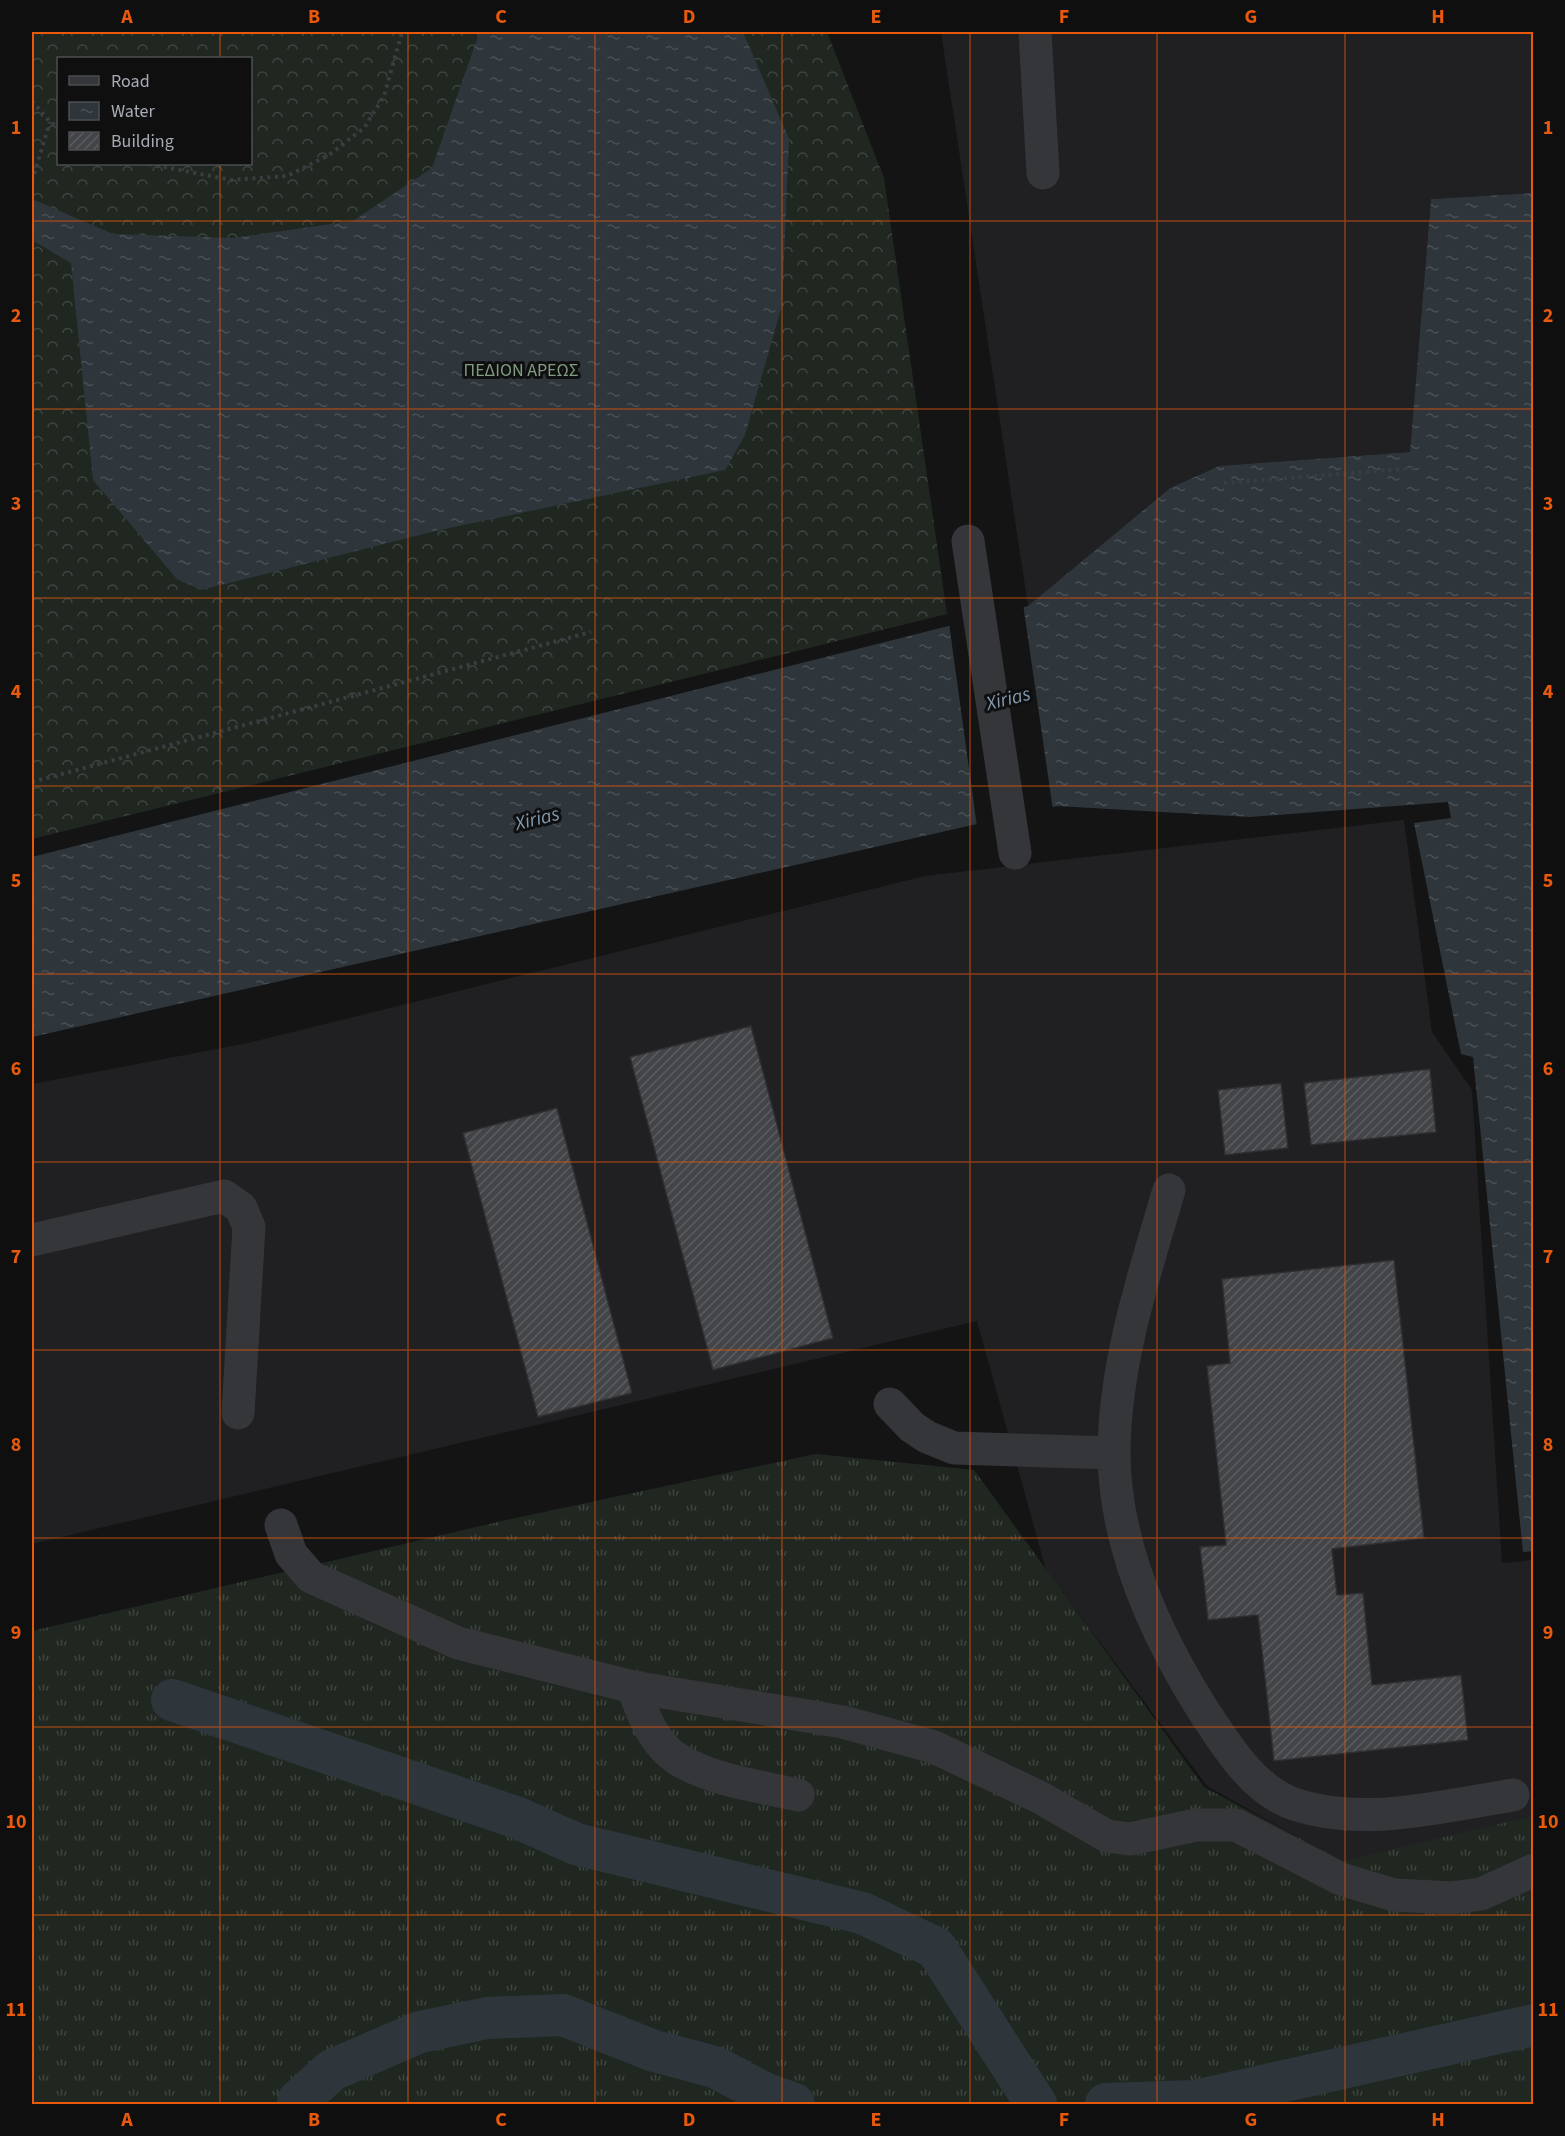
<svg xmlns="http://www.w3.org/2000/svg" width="1565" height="2136" viewBox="0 0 1565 2136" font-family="'Source Sans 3',sans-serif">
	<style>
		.built { fill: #202022 }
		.grass { fill: url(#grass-tufts) }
		.forest { fill: url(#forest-crowns); fill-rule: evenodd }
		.water { fill: url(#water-ripples) }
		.pier { fill: #141415 }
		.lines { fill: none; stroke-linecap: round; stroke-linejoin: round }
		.canal { stroke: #2e363c; stroke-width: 42 }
		.building { fill: url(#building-hatch); stroke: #2e2e31; stroke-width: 1.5 }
		.path { stroke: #3b3d40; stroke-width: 4; stroke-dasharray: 3 4.5; stroke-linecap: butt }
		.minor { stroke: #35363a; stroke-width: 33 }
		.grid { fill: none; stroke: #e8590c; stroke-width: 1.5; stroke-opacity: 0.55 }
		.labels { text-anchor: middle; stroke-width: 6; stroke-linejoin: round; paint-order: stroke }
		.park-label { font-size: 18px; fill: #809d81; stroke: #0f0f10 }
		.water-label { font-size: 20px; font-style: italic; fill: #8199ac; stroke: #0f0f10 }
		.neatline { fill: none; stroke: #e8590c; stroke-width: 2 }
		.grid-label { font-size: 20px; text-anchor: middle; font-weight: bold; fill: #e8590c }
	</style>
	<defs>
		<pattern id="grass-tufts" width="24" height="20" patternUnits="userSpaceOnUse" patternTransform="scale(1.5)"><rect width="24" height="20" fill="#202721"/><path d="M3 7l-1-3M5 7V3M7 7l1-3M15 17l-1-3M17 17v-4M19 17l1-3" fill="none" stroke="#3e443f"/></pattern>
		<pattern id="forest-crowns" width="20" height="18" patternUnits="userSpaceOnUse" patternTransform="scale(1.5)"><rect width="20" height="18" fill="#202721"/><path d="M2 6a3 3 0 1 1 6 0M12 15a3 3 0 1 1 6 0" fill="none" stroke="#3e443f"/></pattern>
		<pattern id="water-ripples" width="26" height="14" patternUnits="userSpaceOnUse" patternTransform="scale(1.5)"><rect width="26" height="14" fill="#2e363c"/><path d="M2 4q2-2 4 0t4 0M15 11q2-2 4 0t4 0" fill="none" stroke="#495056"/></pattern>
		<pattern id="building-hatch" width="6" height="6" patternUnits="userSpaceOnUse" patternTransform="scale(1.5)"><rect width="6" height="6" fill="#434448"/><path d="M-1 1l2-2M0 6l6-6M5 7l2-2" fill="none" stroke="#5b5c60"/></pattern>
	</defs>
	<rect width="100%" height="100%" fill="#141415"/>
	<path class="built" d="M941,32h592v161l-102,6 -21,253 -191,14 -49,22 -142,118z
		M1404,820l28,212 40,58 30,473 31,-3v257l-178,52 -148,-83 -161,-216 -69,-249 -945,223v-460l216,-41 677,-167z"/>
	<path class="grass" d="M816,1454l158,16 230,317 139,74 190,-45v288h-1501v-473l470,-110z"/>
	<path class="forest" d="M32,32h795l57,146 63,436 -915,225zM58,58h192v106h-192z"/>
	<path class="water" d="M477,32h266l46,107 -7,166 -37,130 -20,35 -290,61 -234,59 -24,-11 -84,-99 -22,-217 -39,-23v-41l81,35 120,4 120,-17 79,-53 45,-129z
		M1533,193v1358l-10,1 -50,-495 -12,-3 -47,-231 37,-5 -3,-16 -198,15 -193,-11 -1025,231v-180l996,-251 142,-118 49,-22 191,-14 21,-253z"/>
	<path class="pier" d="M1023,604l30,206 -76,17 -28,-204z"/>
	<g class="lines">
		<path class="canal" d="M172,1700l346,118 58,26 286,69 74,35 100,156
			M298,2104v-3l34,-31 88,-38 67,-14 76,-3 91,36 61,16 49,26 30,11
			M1106,2104l89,-3 339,-76"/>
	</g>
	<path class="building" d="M751,1026l82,312 -120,32 -83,-313z
		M1430,1069l6,63 -125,13 -7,-62z
		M1281,1083l7,65 -63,7 -7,-65z
		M557,1108l75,285 -94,24 -75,-284z
		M1394,1260l30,278 -92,11 5,46 26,-2 9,92 89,-10 7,65 -194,21 -16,-146 -50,5 -8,-73 26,-2 -19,-179 23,-3 -8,-84z"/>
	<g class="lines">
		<path class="path" d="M32,101l18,21 8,5
			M149,164l82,16 56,-4 42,-21 35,-27 20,-32 18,-64
			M32,181l18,-59
			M1224,483l191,-15
			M32,782l559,-150"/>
		<path class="minor" d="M1035,32l8,141
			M968,541l47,312
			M1169,1190c-25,85 -54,172 -55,261 0,92 41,183 89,259 23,35 51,82 94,95 68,22 147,1 216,-10
			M32,1240l192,-44 17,12 8,19 -11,186
			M890,1404l22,23 15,10 27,11 160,5
			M281,1525l10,29 20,23 147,66 175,44 210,35 91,25 107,51 66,38 23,3 66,-14h40l105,54 53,16 57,3 30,-4 53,-24
			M633,1687c9,26 21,58 46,73 35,21 80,26 119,35"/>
	</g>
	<path class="grid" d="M220,32v26M408,32v2072M595,32v2072M782,32v2072M970,32v2072M1157,32v2072M1345,32v2072M220,164v1940M32,221h1502M32,409h1502M32,598h1502M32,786h1502M32,974h1502M32,1162h1502M32,1350h1502M32,1538h1502M32,1727h1502M32,1915h1502"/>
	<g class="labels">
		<g class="park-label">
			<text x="521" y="376">ΠΕΔΙΟΝ ΑΡΕΩΣ</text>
		</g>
		<g class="water-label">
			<text transform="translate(1008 698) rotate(-14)" y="7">Xirias</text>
			<text transform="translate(537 818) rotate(-14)" y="7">Xirias</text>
		</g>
	</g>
	<rect width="1565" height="2136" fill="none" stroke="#0f0f10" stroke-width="66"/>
	<rect x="57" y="57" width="195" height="108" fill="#0f0f10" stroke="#4c4d52" stroke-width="1.5"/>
	<rect x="69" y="76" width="30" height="9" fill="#35363a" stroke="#4c4d52" stroke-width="1.5"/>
	<text x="111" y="87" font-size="18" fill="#a7abb4">Road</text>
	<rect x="69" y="102" width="30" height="18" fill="url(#water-ripples)" stroke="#4c4d52" stroke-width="1.5"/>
	<text x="111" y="117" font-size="18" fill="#a7abb4">Water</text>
	<rect x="69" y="132" width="30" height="18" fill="url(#building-hatch)" stroke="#4c4d52" stroke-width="1.5"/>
	<text x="111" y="147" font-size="18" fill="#a7abb4">Building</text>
	<rect x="33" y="33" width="1499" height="2070" class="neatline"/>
	<g class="grid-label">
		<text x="127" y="23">A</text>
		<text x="314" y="23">B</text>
		<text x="501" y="23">C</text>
		<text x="689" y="23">D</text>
		<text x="876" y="23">E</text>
		<text x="1064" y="23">F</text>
		<text x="1251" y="23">G</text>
		<text x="1438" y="23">H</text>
		<text x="16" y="134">1</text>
		<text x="1548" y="134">1</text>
		<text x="16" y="322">2</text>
		<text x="1548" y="322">2</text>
		<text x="16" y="510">3</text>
		<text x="1548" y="510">3</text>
		<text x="16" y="698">4</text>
		<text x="1548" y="698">4</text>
		<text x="16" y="887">5</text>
		<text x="1548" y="887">5</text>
		<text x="16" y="1075">6</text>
		<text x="1548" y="1075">6</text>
		<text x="16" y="1263">7</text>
		<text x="1548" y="1263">7</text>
		<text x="16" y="1451">8</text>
		<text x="1548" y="1451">8</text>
		<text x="16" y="1639">9</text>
		<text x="1548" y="1639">9</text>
		<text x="16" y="1828">10</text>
		<text x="1548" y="1828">10</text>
		<text x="16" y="2016">11</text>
		<text x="1548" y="2016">11</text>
		<text x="127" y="2126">A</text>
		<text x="314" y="2126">B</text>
		<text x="501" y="2126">C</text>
		<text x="689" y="2126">D</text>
		<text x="876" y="2126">E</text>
		<text x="1064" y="2126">F</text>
		<text x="1251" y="2126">G</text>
		<text x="1438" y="2126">H</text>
	</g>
</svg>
